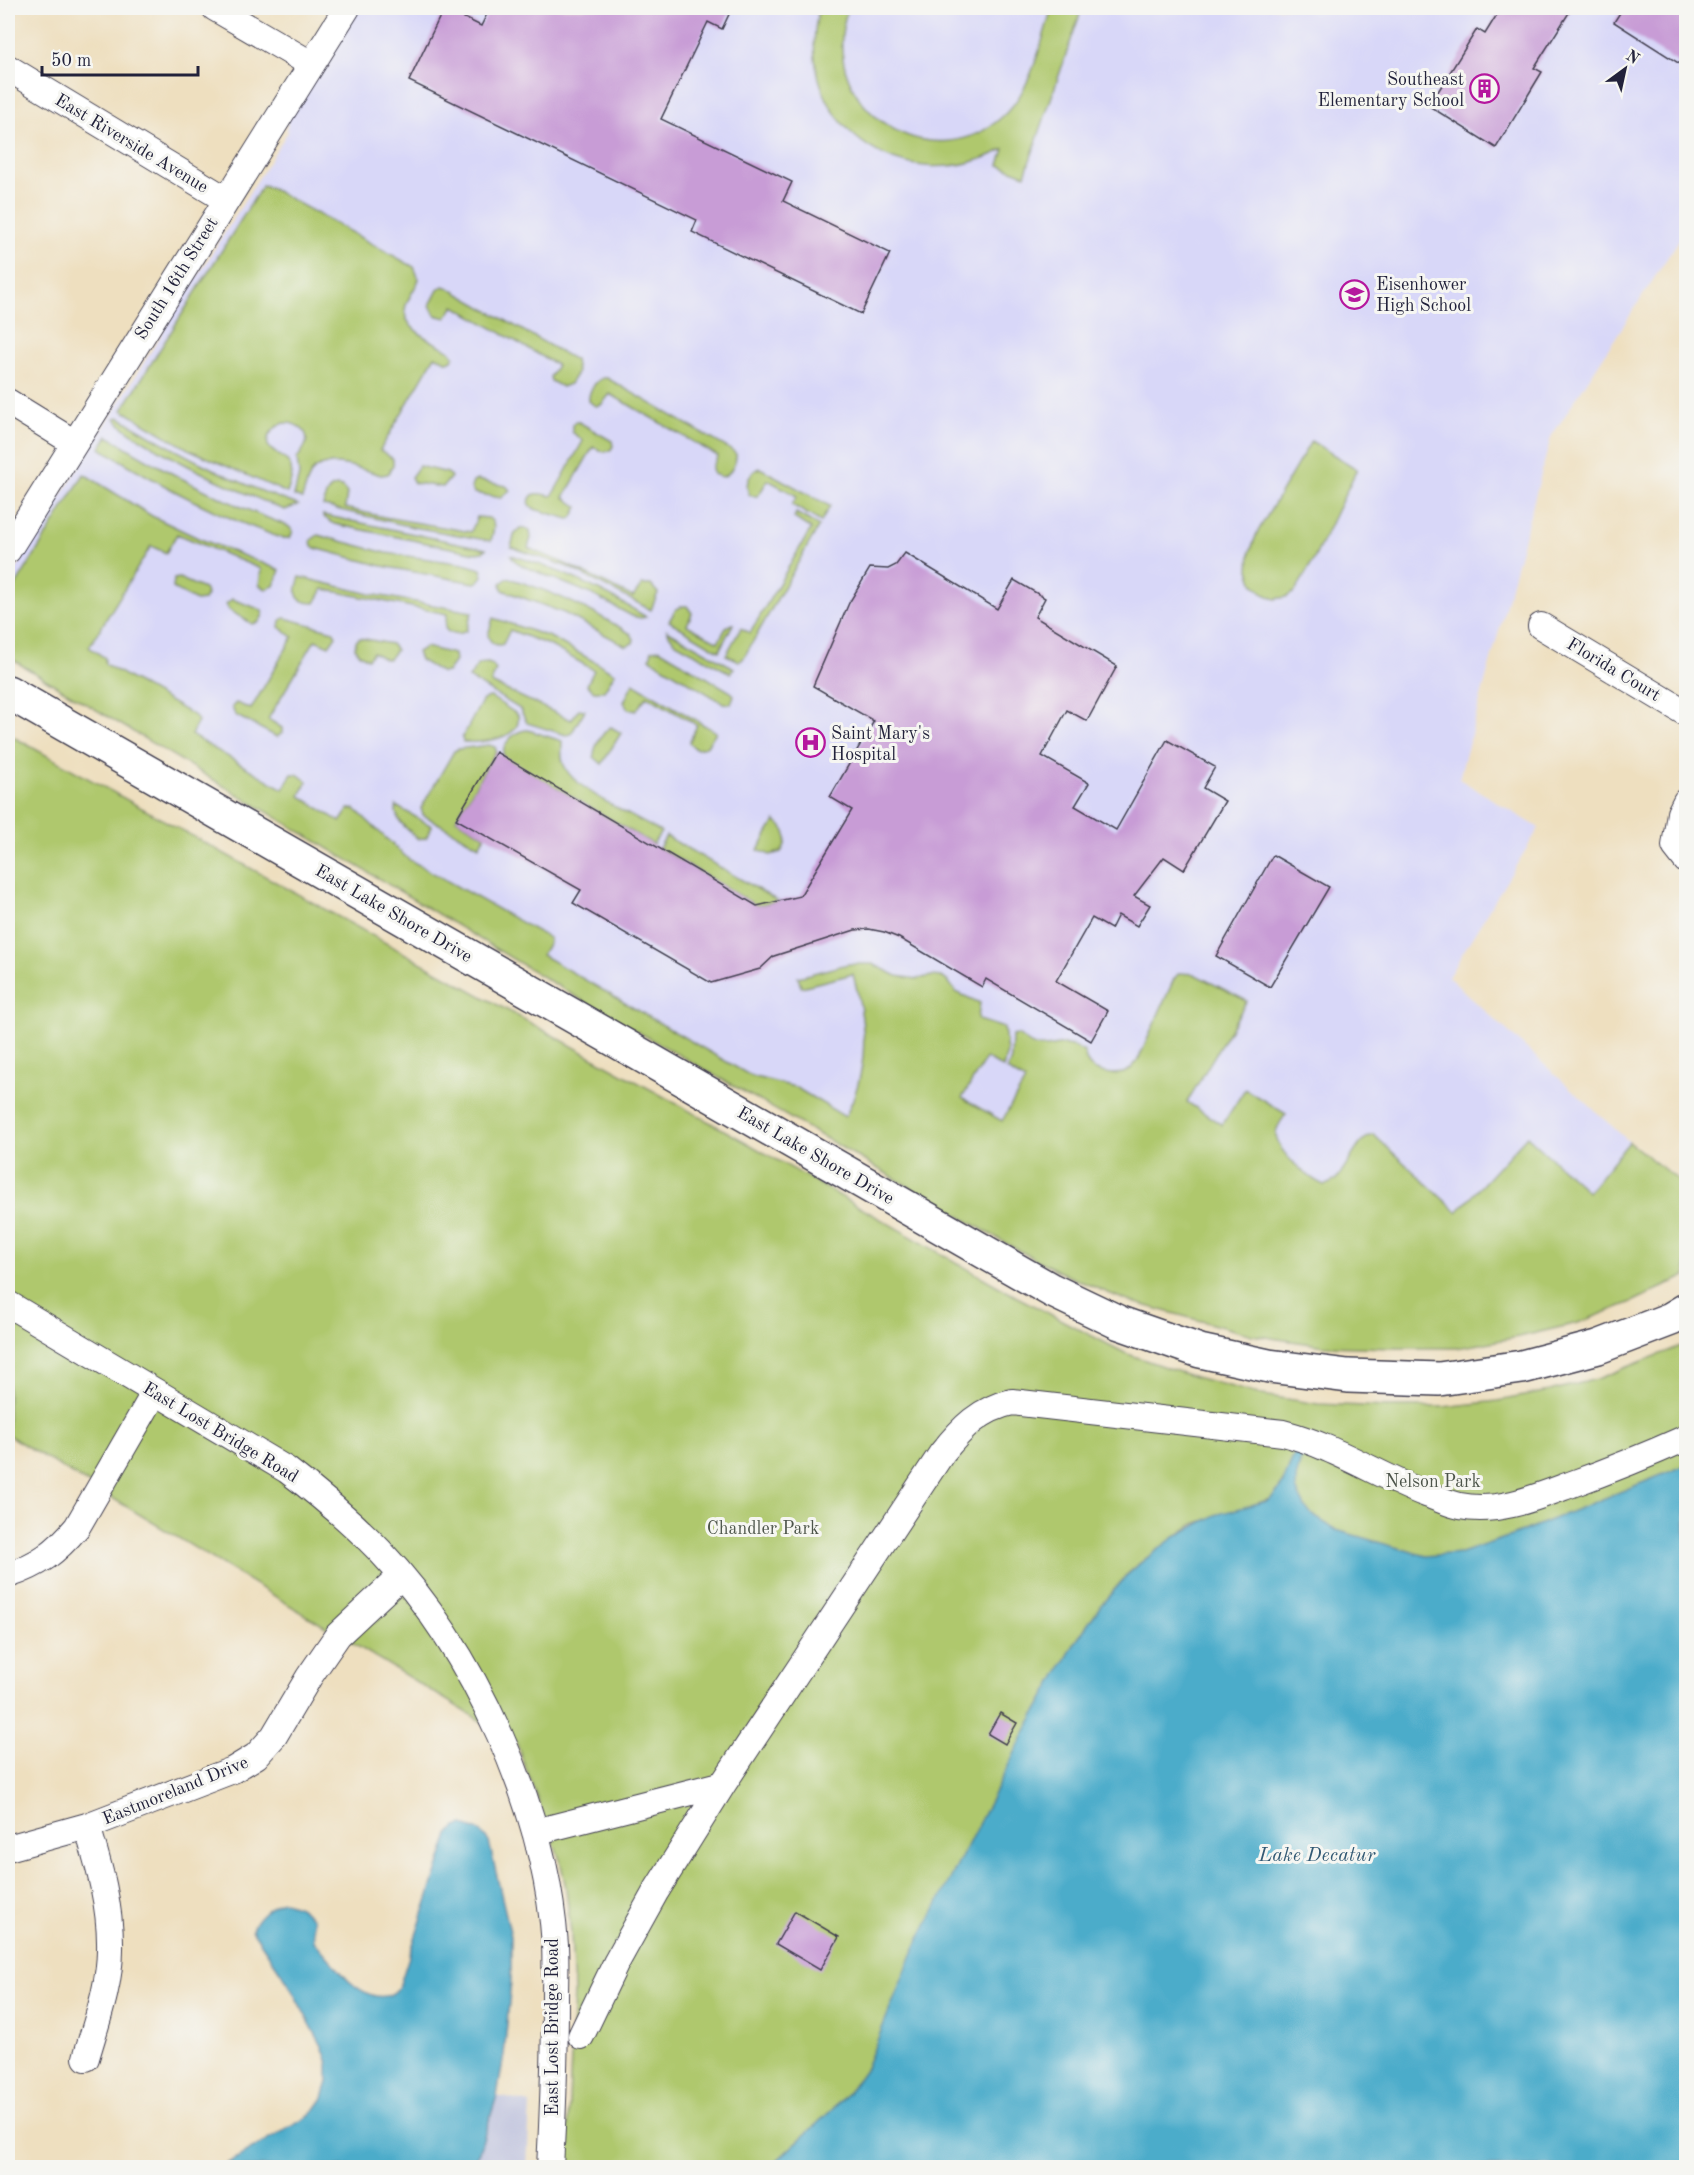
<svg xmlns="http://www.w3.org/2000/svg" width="1694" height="2175" viewBox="0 0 1694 2175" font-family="'Old Standard TT',serif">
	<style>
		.built { fill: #d8d7f8 }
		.industrial { fill: #bfc2dd }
		.green { fill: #afc86d; stroke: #687554; stroke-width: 1.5 }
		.water { fill: #4bacca; stroke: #366782; stroke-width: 1.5 }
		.building { fill: #c89cd6 }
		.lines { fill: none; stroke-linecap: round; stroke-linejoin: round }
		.minor-casing { stroke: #413e4f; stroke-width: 28 }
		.major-casing { stroke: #413e4f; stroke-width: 36 }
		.minor { stroke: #fff; stroke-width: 26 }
		.major { stroke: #fff; stroke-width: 33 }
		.labels { text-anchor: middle; stroke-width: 6; stroke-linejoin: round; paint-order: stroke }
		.poi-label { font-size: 18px; fill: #22223b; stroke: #f6f6f2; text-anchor: start }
		.street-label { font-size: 18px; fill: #22223b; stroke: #f6f6f2 }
		.park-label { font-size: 18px; fill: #4c544a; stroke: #f6f6f2 }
		.water-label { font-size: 20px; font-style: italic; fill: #325974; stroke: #f6f6f2 }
	</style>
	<rect width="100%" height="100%" fill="#f6f6f2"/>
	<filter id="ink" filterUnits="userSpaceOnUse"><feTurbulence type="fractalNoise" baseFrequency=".0167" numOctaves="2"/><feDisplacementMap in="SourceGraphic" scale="12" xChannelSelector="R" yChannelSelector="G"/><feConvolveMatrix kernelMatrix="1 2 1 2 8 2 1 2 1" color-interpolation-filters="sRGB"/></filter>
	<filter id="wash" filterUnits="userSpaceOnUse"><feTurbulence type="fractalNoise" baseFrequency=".008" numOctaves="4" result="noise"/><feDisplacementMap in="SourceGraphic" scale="24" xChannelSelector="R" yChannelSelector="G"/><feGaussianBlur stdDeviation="1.35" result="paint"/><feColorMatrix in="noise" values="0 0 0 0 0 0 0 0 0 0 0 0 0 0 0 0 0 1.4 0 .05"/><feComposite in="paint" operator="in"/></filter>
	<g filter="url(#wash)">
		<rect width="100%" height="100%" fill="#eedfbf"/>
		<path class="built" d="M347,8h1339v221l-135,208 -92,342 80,49 -91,149 187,170 51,39v90l-54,26 -54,21 -59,14 -62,11h-64l-68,-2 -73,-11 -127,-35 -57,-24 -52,-27 -189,-110 -254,-144 -565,-338v-72l17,-31 262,-421 1,-33z"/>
		<path class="industrial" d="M497,2096l33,7 -3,64 -53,1z"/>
		<path class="green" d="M819,8h29c-35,101 88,178 159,104 26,-27 34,-70 45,-104h30l-57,167 -26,-10 5,-16c-103,55 -214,-27 -185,-141z
			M262,186l7,1 145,80 5,12c-3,9 -10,17 -13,26 -7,24 29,37 44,46l4,5 -2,4 -4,2 -13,-6 -55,94 13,9v6l-5,9 -7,1c-18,-5 -55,-21 -69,-3 -5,8 -7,18 -10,27l-8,-3 5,-21 -2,-16c3,-6 8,-10 9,-16 4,-13 -13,-23 -25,-19 -4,2 -8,6 -11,10 -11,18 15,19 20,31 4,10 0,19 -3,28l-99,-44 -66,-39z
			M443,286l4,1 128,73 2,13 -7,11 -8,3 -11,-6 -1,-4 7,-12 -103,-59 -8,12 -11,-3 -5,-10 8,-15z
			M603,378h4l126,73 3,3c1,9 -5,20 -14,23l-9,-3 -1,-7 6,-11 -108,-62 -9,11 -6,1 -6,-5c-1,-9 6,-20 14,-23z
			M119,417c57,35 116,66 179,88l-13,5 -8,-3c-46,-20 -91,-40 -133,-66 -10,-6 -22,-13 -29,-23z
			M577,421l35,20 1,5 -3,5 -6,1 -11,-5 -29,50 14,10 -6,11 -3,1 -35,-10 -5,-4c0,-16 13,-11 23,-9l31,-55 -11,-9v-7z
			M108,436c57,36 116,66 180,90l5,5 -3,7c-10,2 -21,-5 -30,-8 -57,-21 -109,-51 -160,-82z
			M1311,441l46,28 -43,90 -19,33 -9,5 -11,2 -11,-5 -10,-10 -5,-14 1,-18 7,-19z
			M419,466l29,7 3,4 -8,10 -29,-4 -3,-6z
			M760,468l70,38 -9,16 -29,-17 5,-9 -29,-16 -10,16h-6l-3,-2c-5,-10 1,-23 11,-26z
			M84,474l68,42 46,22 82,32 -6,16 -8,3 -7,-4 2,-16 -84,-35 -11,19 -15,-7 -62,101 16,11v6l90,52 3,5 -7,14 92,54 9,-15h5l10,7 -7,15 40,26 9,-13h6l53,50 141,79v4l-7,13 209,121 44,11 50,30c25,-49 22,-91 8,-143l-52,13 -3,-10 50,-13h25l24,12 20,3 15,-3 9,1 7,4 8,11 24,11 -2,14 1,3 25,8 3,24 -4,16 -17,-10 -24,40 40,23 23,-40 -18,-11 4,-11 1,-23 6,-1c5,4 11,9 17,11 17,5 26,-9 49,6 2,4 1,9 5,13 6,8 28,11 37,7 6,-3 10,-9 13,-14l35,-79 5,-6 15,1 53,27 -60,101 35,23 23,-36 41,25c-4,6 -11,14 -10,21 2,18 32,43 48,50 22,-1 29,-48 50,-50l83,77 70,-76 61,56 41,-50 57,44v90l-54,26 -54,21 -59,14 -62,11h-64l-68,-2 -73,-11 -127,-35 -57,-24 -52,-27 -189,-110 -254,-144 -565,-338v-59z
			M477,480l29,6 4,4 -9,8 -27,-5 -3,-5 2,-6z
			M337,486l5,1 5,6 -2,15 39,9 87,15 6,-15 12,1c8,6 4,14 2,23l-78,-14 -90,-21c2,-9 3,-18 14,-20z
			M796,513l23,13 -76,133 -4,2 -13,-6 15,-27 9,5 61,-104 -17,-11z
			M323,515l163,34 -3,3 -8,1 -141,-29 -9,-6z
			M520,528h3l7,3 1,7 -3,10 36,15 69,34 9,-12h9l7,8 -7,17 -83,-43 -57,-20 4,-14z
			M318,535l68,18 78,11 17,5 2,7 -5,6 -4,1 -92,-17 -67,-18 -3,-2 -1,-6z
			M511,555c47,14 93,35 135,62l-5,1 -9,-2 -41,-22 -68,-28 -9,-6z
			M300,577l70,17 102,18 -6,19 -7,3 -11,-2 -3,-4 2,-14 -124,-25 -8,14c-21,0 -21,-10 -15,-26z
			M179,578l25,11 3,6 -3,5 -8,1 -23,-13 1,-9z
			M508,578c44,13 84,32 123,56l3,5 -1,4 -7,3 -62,-33 -59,-22 -3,-2 -1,-6z
			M232,599l30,11 1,5 -4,7 -7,2 -23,-14 -3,-6z
			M683,606h4l5,7 -5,12 31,17 9,-16 6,-2 -14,27 -50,-30 7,-12z
			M285,618l48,13 3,5 -7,10 -14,-6 -47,79 14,9v5l-5,4 -42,-22 -3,-8 4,-4 15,6 42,-72 -14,-10 3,-8z
			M493,618l57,19 65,36 -11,18h-10l-7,-6 7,-15 -43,-24 -41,-16 -7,14c-7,3 -14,-2 -15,-9z
			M667,630l67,38 -4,5 -54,-30 -6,-7z
			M360,638l31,6 5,6 -7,9h-5l-11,-7 -5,7 -10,-6 -3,-5 1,-7z
			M425,647l29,7 1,7 -8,11 -5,1 -22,-13 -3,-8z
			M659,649l72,43 3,3 -3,9 -8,-1 -71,-43 -2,-2 2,-8z
			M488,663l5,2 3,5 -5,13 80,37 8,-11 6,1 -14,24 -5,1 -39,-12 -7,-14 -51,-31 9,-14z
			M633,683l83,49 -10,15 -10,2 -7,-6 8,-18 -50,-29 -11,15 -8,-2 -4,-7z
			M491,697l27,18c5,25 -38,28 -55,27l-1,-4 20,-37 4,-3z
			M611,727l10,6 -19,31 -8,-7c-1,-9 9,-26 17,-30z
			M528,730l34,11c0,10 -2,19 4,28 11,21 72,50 95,63l-8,12 -150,-87c-1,-14 12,-27 25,-27z
			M8,734l734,406 275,157 108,56 63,22 74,20 56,9 69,3h56l55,-6 51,-10 48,-12 89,-35v121l-172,70 -53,18 -35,3 -90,-26 -24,-15 -7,-8 -9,-18 -1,-10 7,-24 -7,-3 -10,26 -12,20 -79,26 -21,14 -41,31 -31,36 -26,38 -46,82 -115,227 -48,116 -15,21 -17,19 -64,59h-204l8,-175 -3,-59 -5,-45 -6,-28 -44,-118 -508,-307z
			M489,745l6,2 2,6h-2l-39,66 29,17 -6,10 -56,-31 -2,-7 33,-57 4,-2z
			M396,806l36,20 -6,12 -8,1c-9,-9 -24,-18 -22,-33z
			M775,821c12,8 15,18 6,31l-11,3 -12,-5z
			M666,836l112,65 -21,5 -98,-58z"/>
		<path class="water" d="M1295,1452l7,2 -6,25v10l9,18 7,8 24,15 90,26 35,-3 53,-18 172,-70v702h-916l64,-59 17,-19 15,-21 47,-116 116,-227 46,-82 26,-38 32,-36 40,-31 42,-23 52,-14c16,-9 21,-32 28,-49z
			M463,1825l17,6 9,11 22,94v45l-7,74 -7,41 -23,71h-253l90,-52 12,-17 5,-16v-19l-6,-17 -34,-63 -36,-53c3,-13 18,-24 30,-29l17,6 14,11 1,23 34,39c14,13 37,26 51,7l50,-152 7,-8z"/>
		<g id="blocks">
			<path class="building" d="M444,8l37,18 9,-18h242l-10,21 -14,-7 -47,97 131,63 -9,19 107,52 -29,61 -169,-82 5,-12 -288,-139z
				M1501,8h71l-38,60 8,4 -46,76 -67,-42 48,-77 8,5z
				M1623,8h63v60l-72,-46z
				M905,553l92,56 17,-29 31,18 -10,19 82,49 -30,55 -20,-11 -25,46 47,27 -14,23 41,24 51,-90 48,27 -12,21 22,13 -41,69 -20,-13 -30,39 16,9 -13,21 -19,-11 -7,14 -19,-11 -36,63 52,30 -17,30 -105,-62 -4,8 -83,-49 -15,-6 -15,-3 -14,1 -81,26 -14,13 -49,14 -138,-80 8,-13 -125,-71 40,-67 261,154 43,-10 52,-86 -22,-13 44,-76 -61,-35 36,-83 21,-35 18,1 8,-4z
				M1273,855l56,32 -59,100 -54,-31z
				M1000,1713l17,10 -12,21 -17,-10z
				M795,1911l44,26 -19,33 -44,-26z"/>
		</g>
	</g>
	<g filter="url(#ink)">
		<use href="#blocks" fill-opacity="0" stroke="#413e4f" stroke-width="1.5"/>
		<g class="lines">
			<defs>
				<path id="minor" d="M215,8l96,56
					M8,68l217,131
					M8,402l65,40
					M8,550l339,-542
					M1541,626l145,87
					M1686,801l-6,12 -5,33 11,14
					M8,1304l279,166c33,25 64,51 93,81 94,99 166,258 175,394 1,18 0,37 0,55 0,56 -2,112 -5,168
					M8,1575c31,-10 48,-23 69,-48l78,-135
					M535,1832l188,-48
					M8,1848l79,-22 146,-56 23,-14 18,-20 35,-59 29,-42 63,-59
					M581,2036l35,-73 40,-72 67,-107 219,-331c20,-25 38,-44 70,-51l271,31c51,13 94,42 143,61 11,4 23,10 34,12 38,8 77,-9 112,-22 39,-14 76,-29 114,-46
					M86,2058c10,-35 24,-72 24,-109 1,-43 -11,-83 -23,-123"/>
				<path id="major" d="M8,692l1043,598 69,33 80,28 69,15 79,10 91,3 83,-12 76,-20 73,-28 15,-9"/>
			</defs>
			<use href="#minor" class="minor-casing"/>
			<use href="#major" class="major-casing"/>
			<use href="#minor" class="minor"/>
			<use href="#major" class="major"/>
		</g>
	</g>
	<defs>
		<symbol id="building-ring" viewBox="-11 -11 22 22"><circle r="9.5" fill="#f6f6f2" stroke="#b5179e" stroke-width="1.5"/><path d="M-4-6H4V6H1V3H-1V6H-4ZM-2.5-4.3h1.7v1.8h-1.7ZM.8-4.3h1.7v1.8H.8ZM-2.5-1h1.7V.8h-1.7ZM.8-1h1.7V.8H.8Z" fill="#b5179e"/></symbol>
		<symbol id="school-ring" viewBox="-11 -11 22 22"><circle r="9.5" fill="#f6f6f2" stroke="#b5179e" stroke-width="1.5"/><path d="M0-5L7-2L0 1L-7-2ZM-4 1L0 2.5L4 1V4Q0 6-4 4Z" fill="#b5179e"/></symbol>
		<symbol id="hospital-ring" viewBox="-11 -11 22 22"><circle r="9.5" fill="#f6f6f2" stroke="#b5179e" stroke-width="1.5"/><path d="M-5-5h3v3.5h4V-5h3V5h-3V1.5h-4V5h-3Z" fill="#b5179e"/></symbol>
	</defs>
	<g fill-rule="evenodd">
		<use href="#building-ring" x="1468" y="72" width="33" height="33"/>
		<use href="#school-ring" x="1338" y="278" width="33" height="33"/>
		<use href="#hospital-ring" x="794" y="726" width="33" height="33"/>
	</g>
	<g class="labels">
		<g class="poi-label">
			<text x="1464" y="85" text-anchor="end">Southeast<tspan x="1464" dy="21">Elementary School</tspan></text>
			<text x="1376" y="290">Eisenhower<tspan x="1376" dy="21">High School</tspan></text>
			<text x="831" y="739">Saint Mary's<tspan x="831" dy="21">Hospital</tspan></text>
		</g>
		<g class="street-label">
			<text transform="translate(132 143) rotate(31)" y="6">East Riverside Avenue</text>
			<text transform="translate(176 278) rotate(-58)" y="6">South 16th Street</text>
			<text transform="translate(1614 669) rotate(31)" y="6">Florida Court</text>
			<text transform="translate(394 913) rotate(30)" y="6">East Lake Shore Drive</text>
			<text transform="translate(816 1155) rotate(30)" y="6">East Lake Shore Drive</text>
			<text transform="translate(221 1432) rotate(31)" y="6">East Lost Bridge Road</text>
			<text transform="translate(175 1790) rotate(-22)" y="6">Eastmoreland Drive</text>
			<text transform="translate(552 2027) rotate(-90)" y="6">East Lost Bridge Road</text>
		</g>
		<g class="park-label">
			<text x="1433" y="1487">Nelson Park</text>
			<text x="763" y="1534">Chandler Park</text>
		</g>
		<g class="water-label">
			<text x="1317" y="1861">Lake Decatur</text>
		</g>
	</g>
	<rect width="1694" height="2175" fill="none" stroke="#f6f6f2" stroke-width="30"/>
	<g transform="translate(1625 69) rotate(33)" stroke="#f6f6f2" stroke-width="4.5" paint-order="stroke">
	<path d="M0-4.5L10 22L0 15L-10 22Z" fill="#22223b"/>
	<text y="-9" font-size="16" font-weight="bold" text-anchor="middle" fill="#22223b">N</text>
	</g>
	<path d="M42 66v9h156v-9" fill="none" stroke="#22223b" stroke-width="3"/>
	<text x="51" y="66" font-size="18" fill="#22223b" stroke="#f6f6f2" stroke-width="4.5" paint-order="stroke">50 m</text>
</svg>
